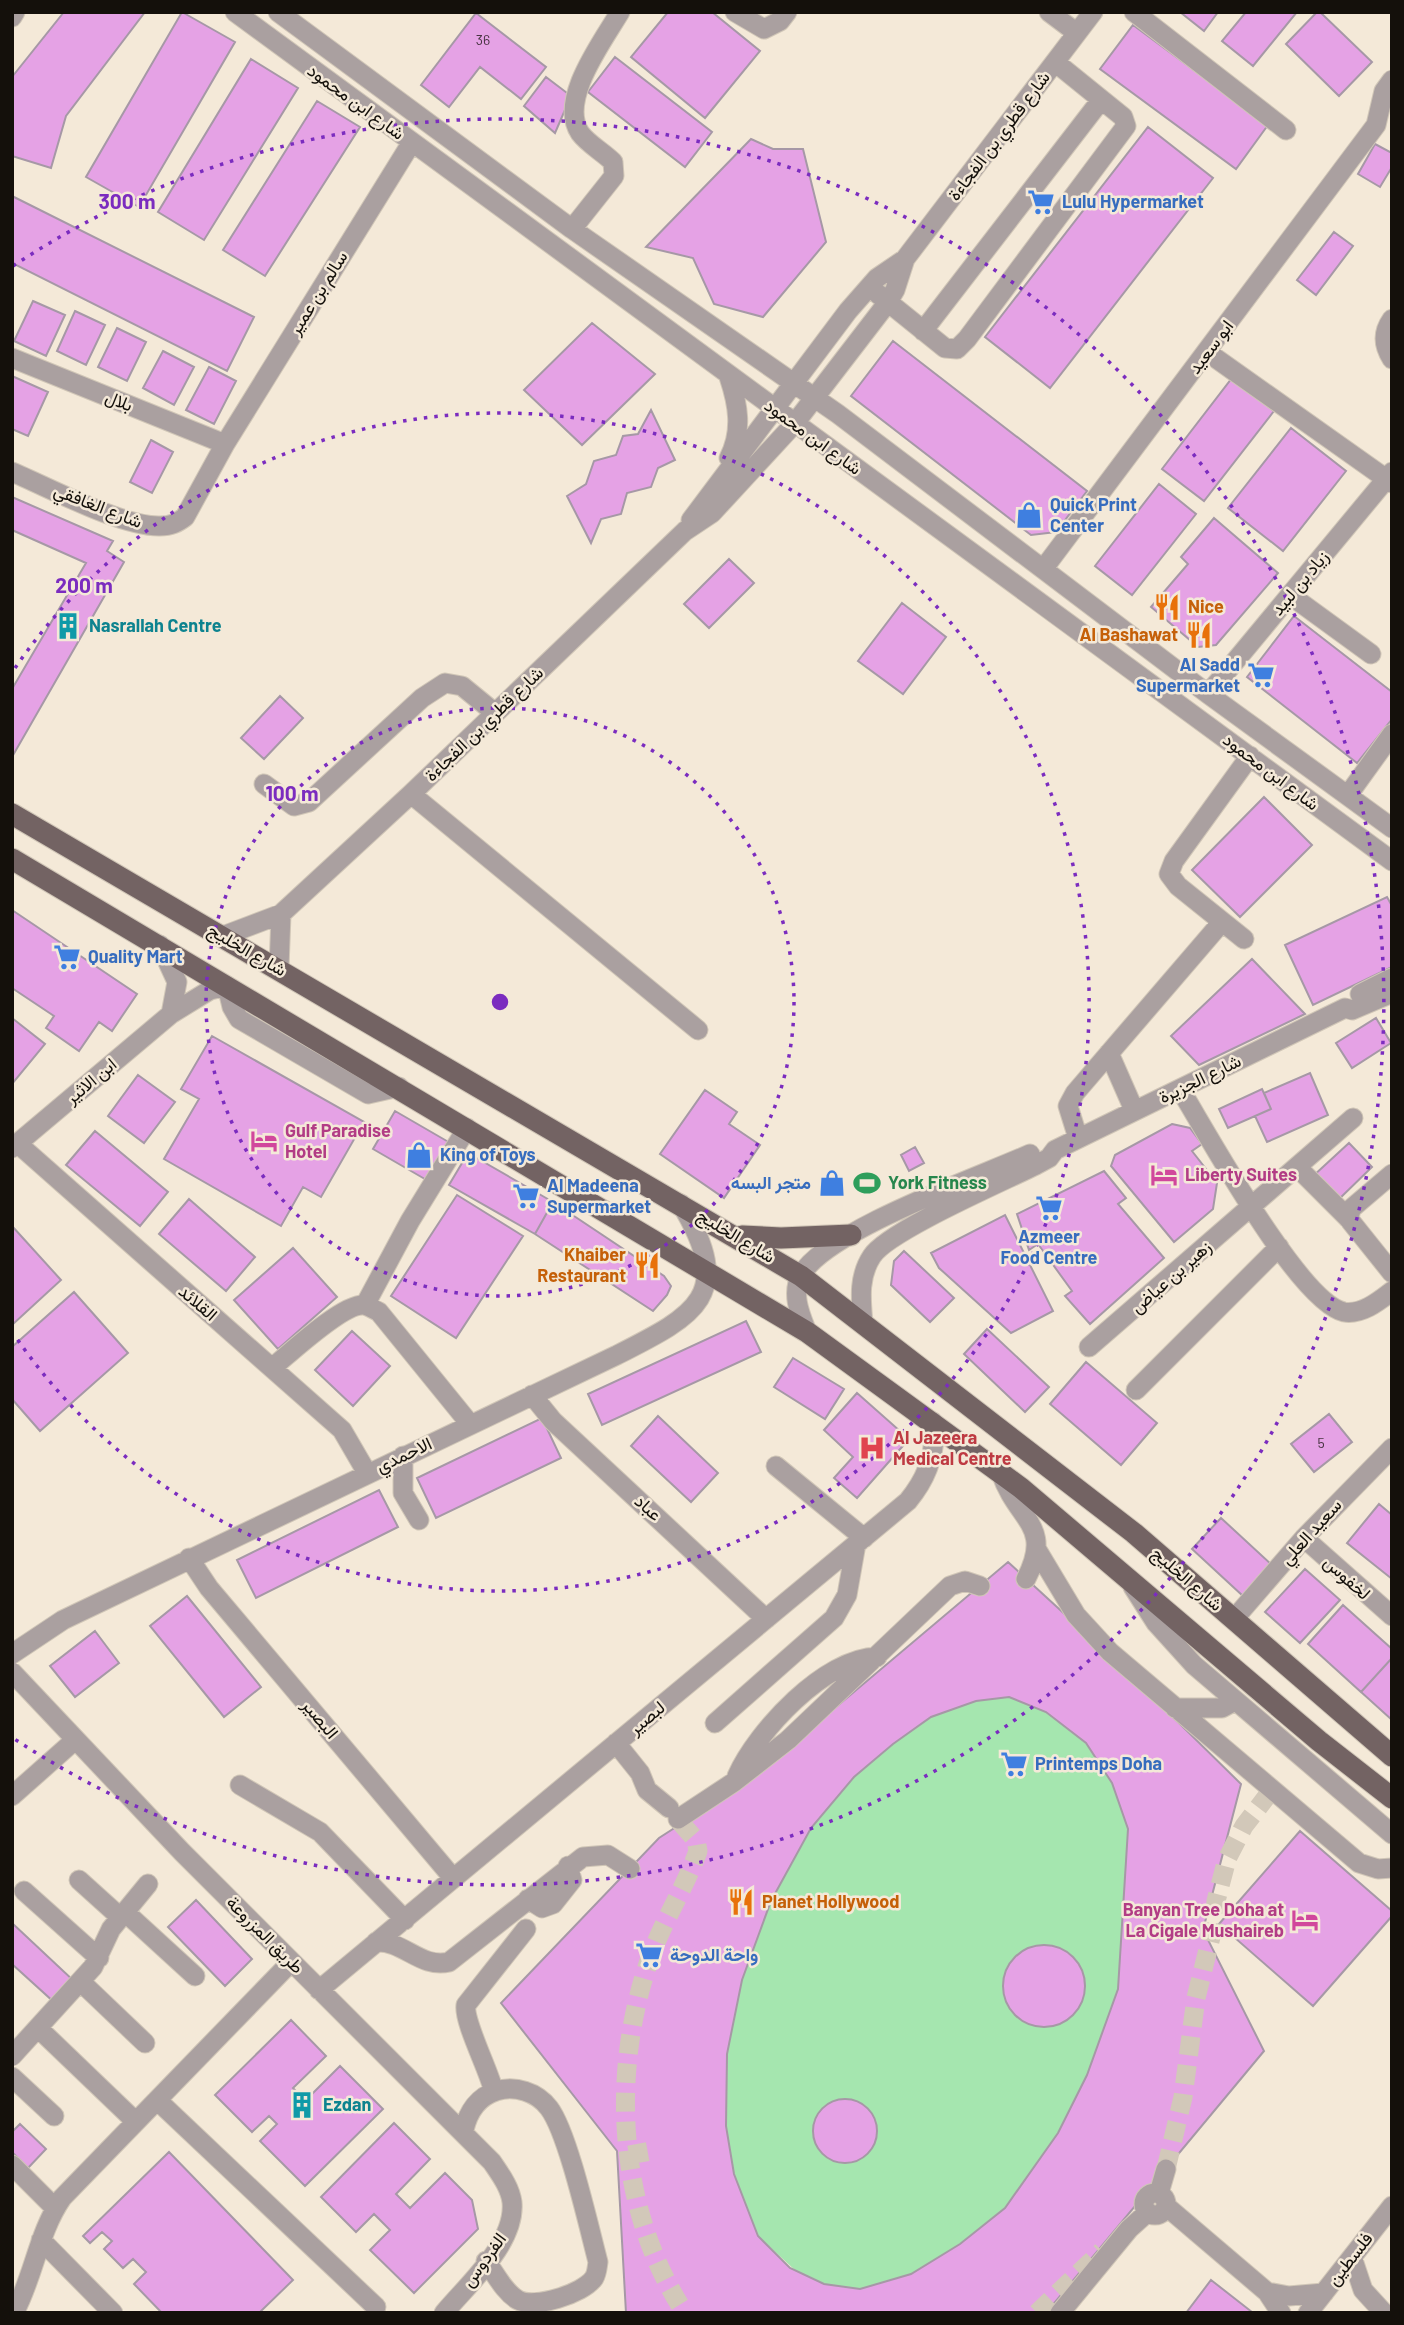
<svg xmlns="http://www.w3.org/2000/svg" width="1404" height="2325" viewBox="0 0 1404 2325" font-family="Barlow,Vazirmatn,sans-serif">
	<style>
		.green { fill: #a5e6af }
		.building { fill: #e5a2e5; stroke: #a698a6; stroke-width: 2; fill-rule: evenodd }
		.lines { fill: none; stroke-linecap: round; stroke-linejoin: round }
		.minor-tunnel { stroke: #d2c8b9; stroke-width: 19; stroke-dasharray: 19 10; stroke-linecap: butt }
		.minor-casing { stroke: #d0c6b7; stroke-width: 21 }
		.major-casing { stroke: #d0c6b7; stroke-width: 23 }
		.minor { stroke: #aaa0a0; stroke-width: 19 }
		.major { stroke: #736363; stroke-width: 21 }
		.ring { fill: none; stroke: #7b2cbf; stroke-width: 3.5; stroke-dasharray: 3.5 7 }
		.labels { text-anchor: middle; stroke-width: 5; stroke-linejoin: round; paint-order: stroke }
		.number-label { font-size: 14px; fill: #483442 }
		.street-label { font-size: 18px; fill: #14100b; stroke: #f4e9d8 }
		.shop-label { font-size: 18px; font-weight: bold; fill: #366cbe; stroke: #f4e9d8; text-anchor: start }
		.food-label { font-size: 18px; font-weight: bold; fill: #c56008; stroke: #f4e9d8; text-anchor: start }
		.culture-label { font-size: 18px; font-weight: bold; fill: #0d838f; stroke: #f4e9d8; text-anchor: start }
		.hotel-label { font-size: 18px; font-weight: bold; fill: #b23c85; stroke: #f4e9d8; text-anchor: start }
		.leisure-label { font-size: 18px; font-weight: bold; fill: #27864d; stroke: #f4e9d8; text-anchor: start }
		.health-label { font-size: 18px; font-weight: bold; fill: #be3a42; stroke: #f4e9d8; text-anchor: start }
		.centre { fill: #7b2cbf; stroke: #f4e9d8; stroke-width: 3.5 }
		.ring-label { font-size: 21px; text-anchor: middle; font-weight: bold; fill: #7b2cbf; stroke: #f4e9d8; stroke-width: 5; stroke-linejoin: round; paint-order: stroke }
	</style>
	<rect width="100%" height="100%" fill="#f4e9d8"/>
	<path class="green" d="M1009,1697l37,15 40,31 26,40 16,46 -10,160 -31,86 -29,58 -53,75 -45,36 -49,30 -51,15 -36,-5 -28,-13 -38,-35 -24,-62 -8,-48 1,-72 15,-74 29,-79 40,-73 43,-51 39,-33 38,-27 45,-16z"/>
	<path class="building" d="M64,12h81l-79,104 -15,52 -39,-12v-79z
		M182,12l53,30 -96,165 -53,-30z
		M668,12h44l48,39 -55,67 -74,-61z
		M1180,12h38l-14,19z
		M1246,12h51l-44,54 -31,-25z
		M1317,12h3l52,50 -33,34 -53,-52z
		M476,13l70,54 -25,32 -41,-32 -31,40 -28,-22z
		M1133,25l135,100 -32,44 -136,-100z
		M615,57l97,75 -27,35 -97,-75z
		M251,59l47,29 -94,152 -46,-28z
		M546,77l25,19 -16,37 -31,-27z
		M317,101l43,26 -95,149 -42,-26z
		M1148,127l65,51 -163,210 -65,-51z
		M751,139l22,10h30l23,93 -63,75 -49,-13 -21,-46 -47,-11z
		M1375,144l17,9v14l-12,20 -22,-13z
		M12,196l242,121 -27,54 -215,-108z
		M1334,232l19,14 -37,49 -19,-15z
		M33,301l32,14 -19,41 -32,-15z
		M75,311l30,14 -19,40 -29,-14z
		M592,323l63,51 -73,71 -58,-55z
		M117,328l29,14 -19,39 -29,-14z
		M893,341l194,150 -31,41 -25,3 -180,-139z
		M163,351l31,16 -20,38 -31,-17z
		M209,367l27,14 -22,43 -28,-14z
		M12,376l36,16 -20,44 -16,-7z
		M1232,378l42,33 -70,90 -42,-32z
		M651,410l24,50 -17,8 -7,19 -24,6 -6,21 -20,5 -10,24 -24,-47 19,-12 8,-23 22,-6 7,-19 15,-2z
		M1291,428l55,43 -63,80 -55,-43z
		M151,440l22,12 -21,41 -22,-11z
		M1159,484l37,30 -64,81 -37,-29z
		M12,497l101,44 -6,10 17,11 -112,195v-68l74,-126 -74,-33z
		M1214,518l64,55 -62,72 -18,2 -47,-40 37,-43 -7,-7z
		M729,559l25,24 -45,45 -25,-24z
		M902,603l44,34 -43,57 -45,-33z
		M1294,616l98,76v27l-35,44 -110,-86z
		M280,696l23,22 -39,41 -23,-21z
		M1264,797l48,48 -72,72 -48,-47z
		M1387,897l5,9v61l-79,38 -28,-60z
		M12,910l125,84 -25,37 -13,-9 -20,29 -33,-23 8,-12 -42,-28z
		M1252,959l53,55 -106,51 -28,-29z
		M12,1018l33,26 -33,40z
		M1376,1018l15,25 -39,25 -16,-25z
		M212,1036l152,86 -43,75 -18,-10 -22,39 -117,-67 35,-60 -18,-10z
		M1310,1073l18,42 -61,27 -12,-26 16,-7 -7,-16z
		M138,1075l37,27 -31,41 -36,-27z
		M1262,1089l9,20 -43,19 -9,-19z
		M705,1090l32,22 -8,12 31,21 -36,53 -64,-44z
		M395,1111l57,33 -22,38 -57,-33z
		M1172,1124l18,4 12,16 -10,7 25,32 -4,26 -39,33 -63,-76 4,-11z
		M95,1131l73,61 -28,34 -74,-61z
		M1349,1143l23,24 -36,35 -24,-25z
		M915,1147l9,16 -15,8 -8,-16z
		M468,1153l85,49 -18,32 -86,-49z
		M1104,1171l22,27 -8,6 46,54 -74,66 -25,-28 7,-5 -34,-47 -9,6 -12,-36z
		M457,1195l66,41 -67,102 -65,-42z
		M189,1199l66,58 -29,34 -67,-57z
		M553,1202l111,74 7,10 -4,9 -14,16 -118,-77z
		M1005,1215l48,96 -42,22 -72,-65 -8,-15z
		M12,1226l49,54 -49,45z
		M293,1248l44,49 -59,52 -44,-49z
		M904,1251l50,47 -24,24 -39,-37 3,-24z
		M74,1292l54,61 -88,78 -28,-32v-52z
		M746,1321l15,31 -159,73 -14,-31z
		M987,1329l62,58 -24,25 -61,-58z
		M352,1331l38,35 -37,40 -38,-36z
		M793,1358l51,31 -19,30 -51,-32z
		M1086,1362l71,61 -36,42 -71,-61z
		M857,1393l52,46 -52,59 -23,-20 19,-21 -29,-27z
		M1329,1414l23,28 -38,30 -23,-28z
		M658,1416l60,57 -27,29 -60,-56z
		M542,1418l19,40 -125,60 -19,-40z
		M379,1490l19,37 -142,71 -19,-38z
		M1379,1504l13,11v64l-45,-36z
		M1221,1518l51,47 -29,31 -51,-47z
		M1008,1562l111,102 122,120 -38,146 61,121 -218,262h-420l-9,-162 -116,-148 158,-165 93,-60zM1009,1697l37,15 40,31 26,40 16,46 -10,160 -31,86 -29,58 -53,75 -45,36 -49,30 -51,15 -36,-5 -34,-16 -32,-32 -24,-62 -8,-48 1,-72 15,-74 29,-79 40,-73 43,-51 39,-33 38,-27 45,-16z
		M1305,1569l35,31 -40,43 -35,-31z
		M187,1596l74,91 -37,30 -74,-91z
		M1343,1605l49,44v9l-31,34 -53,-48z
		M95,1631l24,32 -44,34 -25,-31z
		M1392,1658v62l-31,-28z
		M1300,1831l92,80v5l-79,90 -94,-82z
		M196,1900l56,59 -27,27 -57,-59z
		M12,1923l63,59 -20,21 -43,-39z
		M1003 1986a41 41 0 1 1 82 0a41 41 0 1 1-82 0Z
		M291,2020l35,36 -33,32 12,13 35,-35 43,43 -78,77 -45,-45 17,-17 -8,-8 -17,16 -37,-37z
		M813 2131a32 32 0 1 1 64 0a32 32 0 1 1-64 0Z
		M394,2123l36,36 -34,35 14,14 35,-35 27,27 6,29 -64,64 -44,-43 20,-20 -16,-16 -18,18 -35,-35z
		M20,2124l26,25 -18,19 -16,-16v-20z
		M169,2152l124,128 -34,33h-97l-28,-29 12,-12 -13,-13 -10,9 -19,-19 8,-8 -10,-9 -12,11 -7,-7z
		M1211,2280l41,32 -1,1h-65z"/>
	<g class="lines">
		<path class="minor-tunnel" d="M680,1822l16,18 2,11c-13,37 -35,70 -48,107 -40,115 -33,252 35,355
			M629,2155l27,-5
			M1166,2169l17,-72 13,-99 17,-69 3,-28 11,-42 17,-33 27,-35
			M1037,2313l65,-62"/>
		<defs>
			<path id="minor" d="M235,12l1157,849
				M278,12l294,217 266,185 370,280 184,134
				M735,12l29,17 16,-8 7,-9
				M1049,12l28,21
				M1134,12l152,118
				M12,17l3,-5
				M572,229l42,-53 -1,-14c-10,-10 -25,-18 -33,-29 -22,-33 23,-92 40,-121
				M878,294l67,54 12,1 10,-10 159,-213 -3,-9 -68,-55
				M1392,319c-10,14 -9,26 0,40
				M923,331l178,-231
				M1207,352l185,131
				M12,358l213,86
				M729,458c14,-27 9,-54 0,-81
				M12,472c38,16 110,55 148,54 11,0 17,-3 25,-9l40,-73 187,-302
				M691,520l157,-209 29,-33 28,-19 188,-247
				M1044,568l332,-443 8,-34 8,-11
				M1290,595l81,59
				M1208,694l184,-222
				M264,784l30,22 15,-4 113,-104 23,-15 17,3 33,27
				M411,794l287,236
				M1348,795l44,-61
				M223,936l58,-22 130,-120 274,-263 27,-18 83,-90 93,-121 7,-12 10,-31
				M1244,939l-66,-53 -9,-12 5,-13 76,-105
				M160,945l17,37 -6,32
				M279,968l2,-54
				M1360,994l32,-16
				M1109,1053l25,57
				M1180,1089c27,44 119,213 164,223 18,3 35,-11 48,-21
				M1078,1138l-10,-32 7,-13 146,-170
				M17,1143l325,287 25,43
				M12,1148l159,-134 39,-24 17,-4 5,21 7,12 129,75 31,-7
				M1298,1168l50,50 44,55
				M1348,1218l4,-10 40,-34
				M365,1305l45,-84 57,-93
				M863,1323c-2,-23 -5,-46 9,-67 16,-25 132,-75 164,-91l13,-7 6,-8 290,-142 7,2 40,-17
				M807,1332c-7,-18 -16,-38 -6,-57 26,-45 178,-98 229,-121
				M1089,1347l264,-229
				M272,1368c17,-14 71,-65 92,-63 5,1 11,5 15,7l91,112
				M1136,1390l143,-143
				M532,1395l21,26 213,198
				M403,1456v37l16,27
				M776,1466l88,72
				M1001,1473c16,48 53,52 25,106
				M1304,1538l88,78
				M1037,1550l39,65 34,37 249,211 19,6 14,-1
				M189,1558l20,30 244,290
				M1133,1587l23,36 38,42 198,169
				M1234,1619l70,-81 88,-90
				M12,1654l51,-34 554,-265c79,-40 119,-60 64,-151
				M12,1672l170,180 310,310c8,12 18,25 20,40 4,41 -44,82 -68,111
				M1175,1708h47l13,-7
				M715,1723l119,-105 13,-23 9,-51
				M616,1743l24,30 7,17 22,18
				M737,1776c20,-45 88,-118 140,-119
				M240,1785l80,47 85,88
				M12,1796l63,-56
				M678,1819l56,-37 54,-42 162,-154 15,-5 15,5
				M79,1880l41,37
				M24,1891l75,67
				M528,1899l14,9 11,-4 19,-24 -4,-14
				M125,1912l70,64
				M376,1942c27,-2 45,27 73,20l134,-105 25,-2 22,14
				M81,1982l64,61
				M319,1990l589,-489c20,-24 29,-49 25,-79
				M38,2028l97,93
				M12,2056l81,-89 18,-38 37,-45
				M12,2077l42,39
				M494,2092c-5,-22 -31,-71 -28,-87l60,-76
				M157,2100l219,207
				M464,2130c4,-18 14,-33 32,-39 19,-6 41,1 53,17 19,25 40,120 49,154 -1,6 -1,11 -4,16 -11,16 -60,31 -76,22 -14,-8 -23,-27 -32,-39
				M12,2165l43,43
				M1159,2193l7,-24
				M1144 2204a11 11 0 1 1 22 0a11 11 0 1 1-22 0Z
				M1166,2206l101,86 14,21
				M41,2240l72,73
				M1352,2257l11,33 21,23
				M1267,2292l22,4 35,-3
				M14,2313c20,-37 24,-80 48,-115l229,-236
				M1060,2313l69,-84 19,-17
				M1308,2313l84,-107"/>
			<path id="major" d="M12,814l789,462 333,257 258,223
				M12,859l795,473 214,156 298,253 73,57
				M742,1236l39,2 70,-3"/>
		</defs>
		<use href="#minor" class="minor-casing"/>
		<use href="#major" class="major-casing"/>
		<use href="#minor" class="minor"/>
		<use href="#major" class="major"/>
	</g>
	<g class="ring">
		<circle cx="500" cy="1002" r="294"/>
		<path d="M15 668A589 589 0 1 1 15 1336"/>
		<path d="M13 266A883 883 0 1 1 13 1738"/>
	</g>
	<defs>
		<symbol id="supermarket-bare" viewBox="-9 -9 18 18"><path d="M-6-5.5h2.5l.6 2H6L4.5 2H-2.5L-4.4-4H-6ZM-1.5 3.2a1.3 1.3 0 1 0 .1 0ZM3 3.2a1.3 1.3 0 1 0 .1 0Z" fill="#3f7fe0" stroke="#f4e9d8" stroke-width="2.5" paint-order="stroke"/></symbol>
		<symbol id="shop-bare" viewBox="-9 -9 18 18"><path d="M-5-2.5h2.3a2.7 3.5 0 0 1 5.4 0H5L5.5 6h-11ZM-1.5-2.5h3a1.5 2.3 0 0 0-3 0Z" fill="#3f7fe0" stroke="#f4e9d8" stroke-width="2.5" paint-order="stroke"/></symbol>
		<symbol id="restaurant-bare" viewBox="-9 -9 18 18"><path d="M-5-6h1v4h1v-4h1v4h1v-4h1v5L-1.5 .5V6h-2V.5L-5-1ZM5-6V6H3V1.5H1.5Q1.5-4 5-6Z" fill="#e8710a" stroke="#f4e9d8" stroke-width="2.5" paint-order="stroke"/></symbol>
		<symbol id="building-bare" viewBox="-9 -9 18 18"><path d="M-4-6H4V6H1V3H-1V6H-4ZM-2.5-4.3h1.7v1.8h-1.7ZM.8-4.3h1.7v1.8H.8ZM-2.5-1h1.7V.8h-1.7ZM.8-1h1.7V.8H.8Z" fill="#0f9aa8" stroke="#f4e9d8" stroke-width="2.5" paint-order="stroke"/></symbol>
		<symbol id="hotel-bare" viewBox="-9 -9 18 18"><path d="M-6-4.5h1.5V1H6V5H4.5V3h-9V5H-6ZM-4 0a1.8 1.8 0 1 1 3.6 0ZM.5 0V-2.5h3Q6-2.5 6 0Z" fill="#d1479c" stroke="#f4e9d8" stroke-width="2.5" paint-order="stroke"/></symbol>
		<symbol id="stadium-bare" viewBox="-9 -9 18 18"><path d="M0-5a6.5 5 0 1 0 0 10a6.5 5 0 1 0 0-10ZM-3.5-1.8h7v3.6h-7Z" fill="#2e9e5b" stroke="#f4e9d8" stroke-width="2.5" paint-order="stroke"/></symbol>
		<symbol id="hospital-bare" viewBox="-9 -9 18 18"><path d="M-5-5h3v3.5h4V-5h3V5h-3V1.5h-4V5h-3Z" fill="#e0444e" stroke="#f4e9d8" stroke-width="2.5" paint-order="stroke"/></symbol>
	</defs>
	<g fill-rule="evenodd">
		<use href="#supermarket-bare" x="1022" y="183" width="38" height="38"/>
		<use href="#shop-bare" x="1010" y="496" width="38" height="38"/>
		<use href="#restaurant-bare" x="1148" y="588" width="38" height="38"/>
		<use href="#building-bare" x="49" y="607" width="38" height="38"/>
		<use href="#restaurant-bare" x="1180" y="616" width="38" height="38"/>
		<use href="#supermarket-bare" x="1242" y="656" width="38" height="38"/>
		<use href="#supermarket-bare" x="48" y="938" width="38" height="38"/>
		<use href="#hotel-bare" x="245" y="1122" width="38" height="38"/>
		<use href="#shop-bare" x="400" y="1136" width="38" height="38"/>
		<use href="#hotel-bare" x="1145" y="1156" width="38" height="38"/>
		<use href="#shop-bare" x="813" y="1164" width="38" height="38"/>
		<use href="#stadium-bare" x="848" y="1164" width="38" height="38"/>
		<use href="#supermarket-bare" x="507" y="1177" width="38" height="38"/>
		<use href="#supermarket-bare" x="1030" y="1189" width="38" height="38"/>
		<use href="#restaurant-bare" x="628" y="1246" width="38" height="38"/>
		<use href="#hospital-bare" x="853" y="1429" width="38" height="38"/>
		<use href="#supermarket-bare" x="995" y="1745" width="38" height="38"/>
		<use href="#restaurant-bare" x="722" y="1883" width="38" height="38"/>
		<use href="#hotel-bare" x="1286" y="1901" width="38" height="38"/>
		<use href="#supermarket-bare" x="630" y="1936" width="38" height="38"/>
		<use href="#building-bare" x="283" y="2086" width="38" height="38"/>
	</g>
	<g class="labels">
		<g class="number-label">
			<text x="483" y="45">36</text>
			<text x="1321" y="1448">5</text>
		</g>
		<g class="street-label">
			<text transform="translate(356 102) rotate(36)" y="6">شارع ابن محمود</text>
			<text transform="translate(999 136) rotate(-53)" y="6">شارع قطري بن الفجاءة</text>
			<text transform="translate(318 293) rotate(-58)" y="6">سالم بن عمير</text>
			<text transform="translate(1211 347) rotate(-53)" y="6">ابو سعيد</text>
			<text transform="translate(119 401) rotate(22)" y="6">بلال</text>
			<text transform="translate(813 437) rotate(36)" y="6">شارع ابن محمود</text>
			<text transform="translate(98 506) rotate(21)" y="6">شارع الغافقي</text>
			<text transform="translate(1300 583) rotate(-50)" y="6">زياد بن لبيد</text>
			<text transform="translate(484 724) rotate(-44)" y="6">شارع قطري بن الفجاءة</text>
			<text transform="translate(1271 772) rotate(37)" y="6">شارع ابن محمود</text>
			<text transform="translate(247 950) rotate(30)" y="6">شارع الخليج</text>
			<text transform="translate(1200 1079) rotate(-26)" y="6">شارع الجزيرة</text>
			<text transform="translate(91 1081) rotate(-40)" y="6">ابن الاثير</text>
			<text transform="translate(736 1236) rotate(31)" y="6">شارع الخليج</text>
			<text transform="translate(1171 1277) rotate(-41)" y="6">زهير بن عياض</text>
			<text transform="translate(198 1303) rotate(41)" y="6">القلائد</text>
			<text transform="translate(404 1455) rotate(-25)" y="6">الاحمدي</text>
			<text transform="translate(648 1508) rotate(42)" y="6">عباد</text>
			<text transform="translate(1311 1532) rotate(-48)" y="6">سعيد العلي</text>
			<text transform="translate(1347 1578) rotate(42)" y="6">لخفوس</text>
			<text transform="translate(1187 1579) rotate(41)" y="6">شارع الخليج</text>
			<text transform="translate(647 1718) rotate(-40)" y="6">لبصير</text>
			<text transform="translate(320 1719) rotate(50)" y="6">البصير</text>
			<text transform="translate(265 1935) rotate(45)" y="6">طريق المزروعة</text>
			<text transform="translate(1350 2259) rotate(-52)" y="6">فلسطين</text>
			<text transform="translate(484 2260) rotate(-54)" y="6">الفردوس</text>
		</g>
		<g class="shop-label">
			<text x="1062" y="208">Lulu Hypermarket</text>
			<text x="1050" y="511">Quick Print<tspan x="1050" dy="21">Center</tspan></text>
			<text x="1240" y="671" text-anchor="end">Al Sadd<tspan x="1240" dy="21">Supermarket</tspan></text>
			<text x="88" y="963">Quality Mart</text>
			<text x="440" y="1161">King of Toys</text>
			<text x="811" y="1189" text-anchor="end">متجر البسه</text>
			<text x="547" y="1192">Al Madeena<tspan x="547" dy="21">Supermarket</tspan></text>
			<text x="1049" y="1243" text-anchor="middle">Azmeer<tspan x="1049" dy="21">Food Centre</tspan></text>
			<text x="1035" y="1770">Printemps Doha</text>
			<text x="670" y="1961">واحة الدوحة</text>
		</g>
		<g class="food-label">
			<text x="1188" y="613">Nice</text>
			<text x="1178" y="641" text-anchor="end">Al Bashawat</text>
			<text x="626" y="1261" text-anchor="end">Khaiber<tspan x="626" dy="21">Restaurant</tspan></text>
			<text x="762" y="1908">Planet Hollywood</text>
		</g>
		<g class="culture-label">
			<text x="89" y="632">Nasrallah Centre</text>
			<text x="323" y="2111">Ezdan</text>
		</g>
		<g class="hotel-label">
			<text x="285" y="1137">Gulf Paradise<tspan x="285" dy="21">Hotel</tspan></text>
			<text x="1185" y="1181">Liberty Suites</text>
			<text x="1284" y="1916" text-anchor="end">Banyan Tree Doha at<tspan x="1284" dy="21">La Cigale Mushaireb</tspan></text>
		</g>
		<g class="leisure-label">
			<text x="888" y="1189">York Fitness</text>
		</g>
		<g class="health-label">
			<text x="893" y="1444">Al Jazeera<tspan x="893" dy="21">Medical Centre</tspan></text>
		</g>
	</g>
	<circle cx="500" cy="1002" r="10" class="centre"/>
	<g class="ring-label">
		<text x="127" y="209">300 m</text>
		<text x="84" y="593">200 m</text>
		<text x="292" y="801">100 m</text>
	</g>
	<rect width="1404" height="2325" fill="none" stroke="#14100b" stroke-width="28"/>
</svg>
